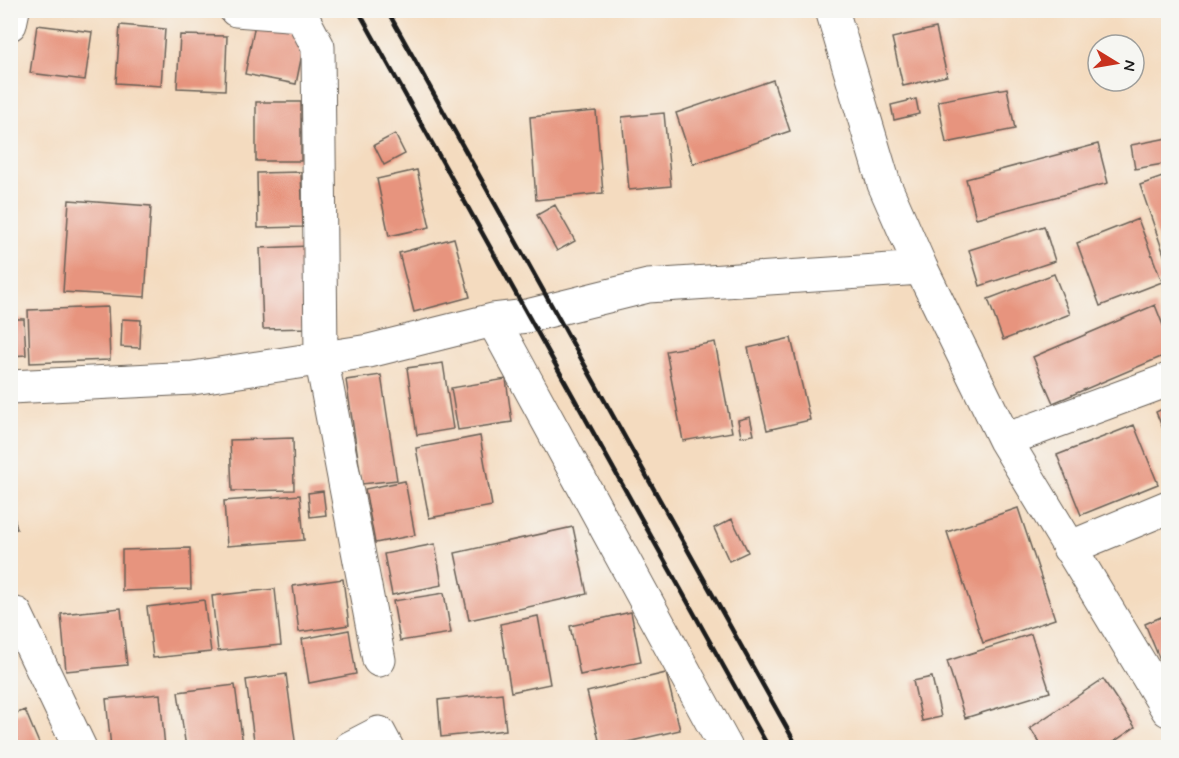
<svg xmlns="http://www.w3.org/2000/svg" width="1179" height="758" viewBox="0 0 1179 758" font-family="Mynerve,sans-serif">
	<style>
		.building { fill: #e7947e }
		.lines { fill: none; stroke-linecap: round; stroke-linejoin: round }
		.street-casing { stroke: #685f55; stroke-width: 35 }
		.street { stroke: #fff; stroke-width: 33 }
		.rail { stroke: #1c1c1c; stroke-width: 4.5 }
	</style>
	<rect width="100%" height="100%" fill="#f6f6f2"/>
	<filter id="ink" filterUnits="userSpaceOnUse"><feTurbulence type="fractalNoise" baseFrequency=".0167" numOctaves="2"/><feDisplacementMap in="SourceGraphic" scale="12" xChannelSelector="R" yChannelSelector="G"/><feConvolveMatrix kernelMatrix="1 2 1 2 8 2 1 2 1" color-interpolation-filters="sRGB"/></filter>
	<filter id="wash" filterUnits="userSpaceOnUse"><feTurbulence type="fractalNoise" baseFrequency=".008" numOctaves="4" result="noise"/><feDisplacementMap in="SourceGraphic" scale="24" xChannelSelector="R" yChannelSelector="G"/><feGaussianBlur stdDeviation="1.35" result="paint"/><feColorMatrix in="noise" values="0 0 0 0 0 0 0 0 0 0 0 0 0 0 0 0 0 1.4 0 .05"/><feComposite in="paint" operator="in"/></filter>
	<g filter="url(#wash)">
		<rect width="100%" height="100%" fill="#f4dbbf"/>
		<g id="blocks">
			<path class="building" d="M255,24l51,10 -10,50 -51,-10z
				M37,25l55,7 -7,48 -55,-7z
				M120,25l45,4 -4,57 -45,-3z
				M936,28l11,48 -44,10 -11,-48z
				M180,35l47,1 -2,54 -48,-2z
				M773,80l17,51 -97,33 -17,-51z
				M1007,88l8,41 -69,14 -8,-42z
				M916,99l3,15 -25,6 -3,-15z
				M256,102h45v59h-45z
				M596,111l7,82 -67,7 -6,-83z
				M664,113l7,73 -42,4 -7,-73z
				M395,134l10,20 -21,11 -10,-20z
				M1168,138v25l-33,6 -4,-24z
				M1098,144l10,39 -132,35 -10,-39z
				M417,170l13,57 -41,9 -12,-57z
				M301,172l2,55 -45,1 -1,-55z
				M1168,175v91l-28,-81z
				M69,200l82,6 -6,91 -82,-5z
				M555,205l20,36 -18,10 -20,-36z
				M1138,219l24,63 -62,24 -23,-63z
				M1044,226l11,35 -75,25 -11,-36z
				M454,238l16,59 -56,15 -15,-59z
				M309,246l3,82 -49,1 -3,-81z
				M1054,274l16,40 -67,26 -15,-41z
				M1155,305l13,33v16l-115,49 -20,-46z
				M108,307l2,53 -80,3 -2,-53z
				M10,319h14l2,36 -16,1z
				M122,319l19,1 -1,28 -19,-1z
				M791,338l19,82 -43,10 -19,-82z
				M715,342l17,90 -49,9 -17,-90z
				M443,363l10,66 -36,6 -10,-67z
				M381,375l16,105 -35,4 -16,-104z
				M506,379l6,43 -54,8 -7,-42z
				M1168,406v35l-12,-29z
				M750,417l4,18 -13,2 -3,-17z
				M1134,425l24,59 -77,31 -24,-60z
				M480,436l12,70 -63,12 -13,-70z
				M293,438l1,52 -62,1 -2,-51z
				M405,481l10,54 -40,8 -10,-54z
				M323,491l3,24 -16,2 -2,-24z
				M300,495l4,45 -77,6 -3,-45z
				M10,501l7,28 -7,2z
				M1018,508l37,111 -72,24 -36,-111z
				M732,519l16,33 -19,9 -15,-33z
				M573,527l14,67 -118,26 -14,-67z
				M435,544l7,41 -50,10 -8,-41z
				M190,548l1,41 -69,2v-41z
				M343,579l6,46 -50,7 -6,-46z
				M275,589l6,56 -63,6 -6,-55z
				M444,593l7,40 -51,8 -7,-40z
				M204,600l7,52 -58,6 -6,-51z
				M121,608l6,57 -61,6 -5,-57z
				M631,612l10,50 -61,13 -10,-49z
				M1168,614v56l-3,2 -20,-48z
				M538,616l12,68 -39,8 -11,-68z
				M349,630l7,44 -47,9 -7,-44z
				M1031,634l19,58 -85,26 -18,-57z
				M666,673l14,57 -79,18 -14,-56z
				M286,674l10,74h-41l-9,-68z
				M932,677l9,40 -19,4 -9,-40z
				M1103,679l32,48 -30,21h-62l-13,-20z
				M235,685l8,60 -16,3h-41l-8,-56z
				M502,693l4,37 -65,7 -3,-37z
				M160,694l5,54h-54l-5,-49z
				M25,710l16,38h-28l-3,-6v-26z
				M509,740l1,8h-48v-2z"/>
		</g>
	</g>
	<g filter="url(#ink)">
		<use href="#blocks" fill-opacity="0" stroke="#685f55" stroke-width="1.5"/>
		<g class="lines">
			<defs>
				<path id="street" d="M236,10l65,5 17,32 3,310 58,303
					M832,10l52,174 37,84 84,172 163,270
					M10,24l3,-14
					M493,320l233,428
					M10,387l183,-9 176,-27 124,-31 34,-4 121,-30 273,-18
					M1005,440l163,-60
					M1069,548l99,-41
					M10,613l6,1 64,134
					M350,748l29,-15 8,15"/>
			</defs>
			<use href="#street" class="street-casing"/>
			<use href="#street" class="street"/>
			<path class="rail" d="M358,10l411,738
				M387,10l411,738"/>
		</g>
	</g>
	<rect width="1179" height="758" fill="none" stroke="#f6f6f2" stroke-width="36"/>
	<g transform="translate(1116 63) rotate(101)"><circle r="28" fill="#f6f6f2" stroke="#9f9f9c" stroke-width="1.5"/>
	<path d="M0-4.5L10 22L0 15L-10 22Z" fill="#c8321e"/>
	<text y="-9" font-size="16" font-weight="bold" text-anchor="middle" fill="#1c1c1c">N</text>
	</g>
</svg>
